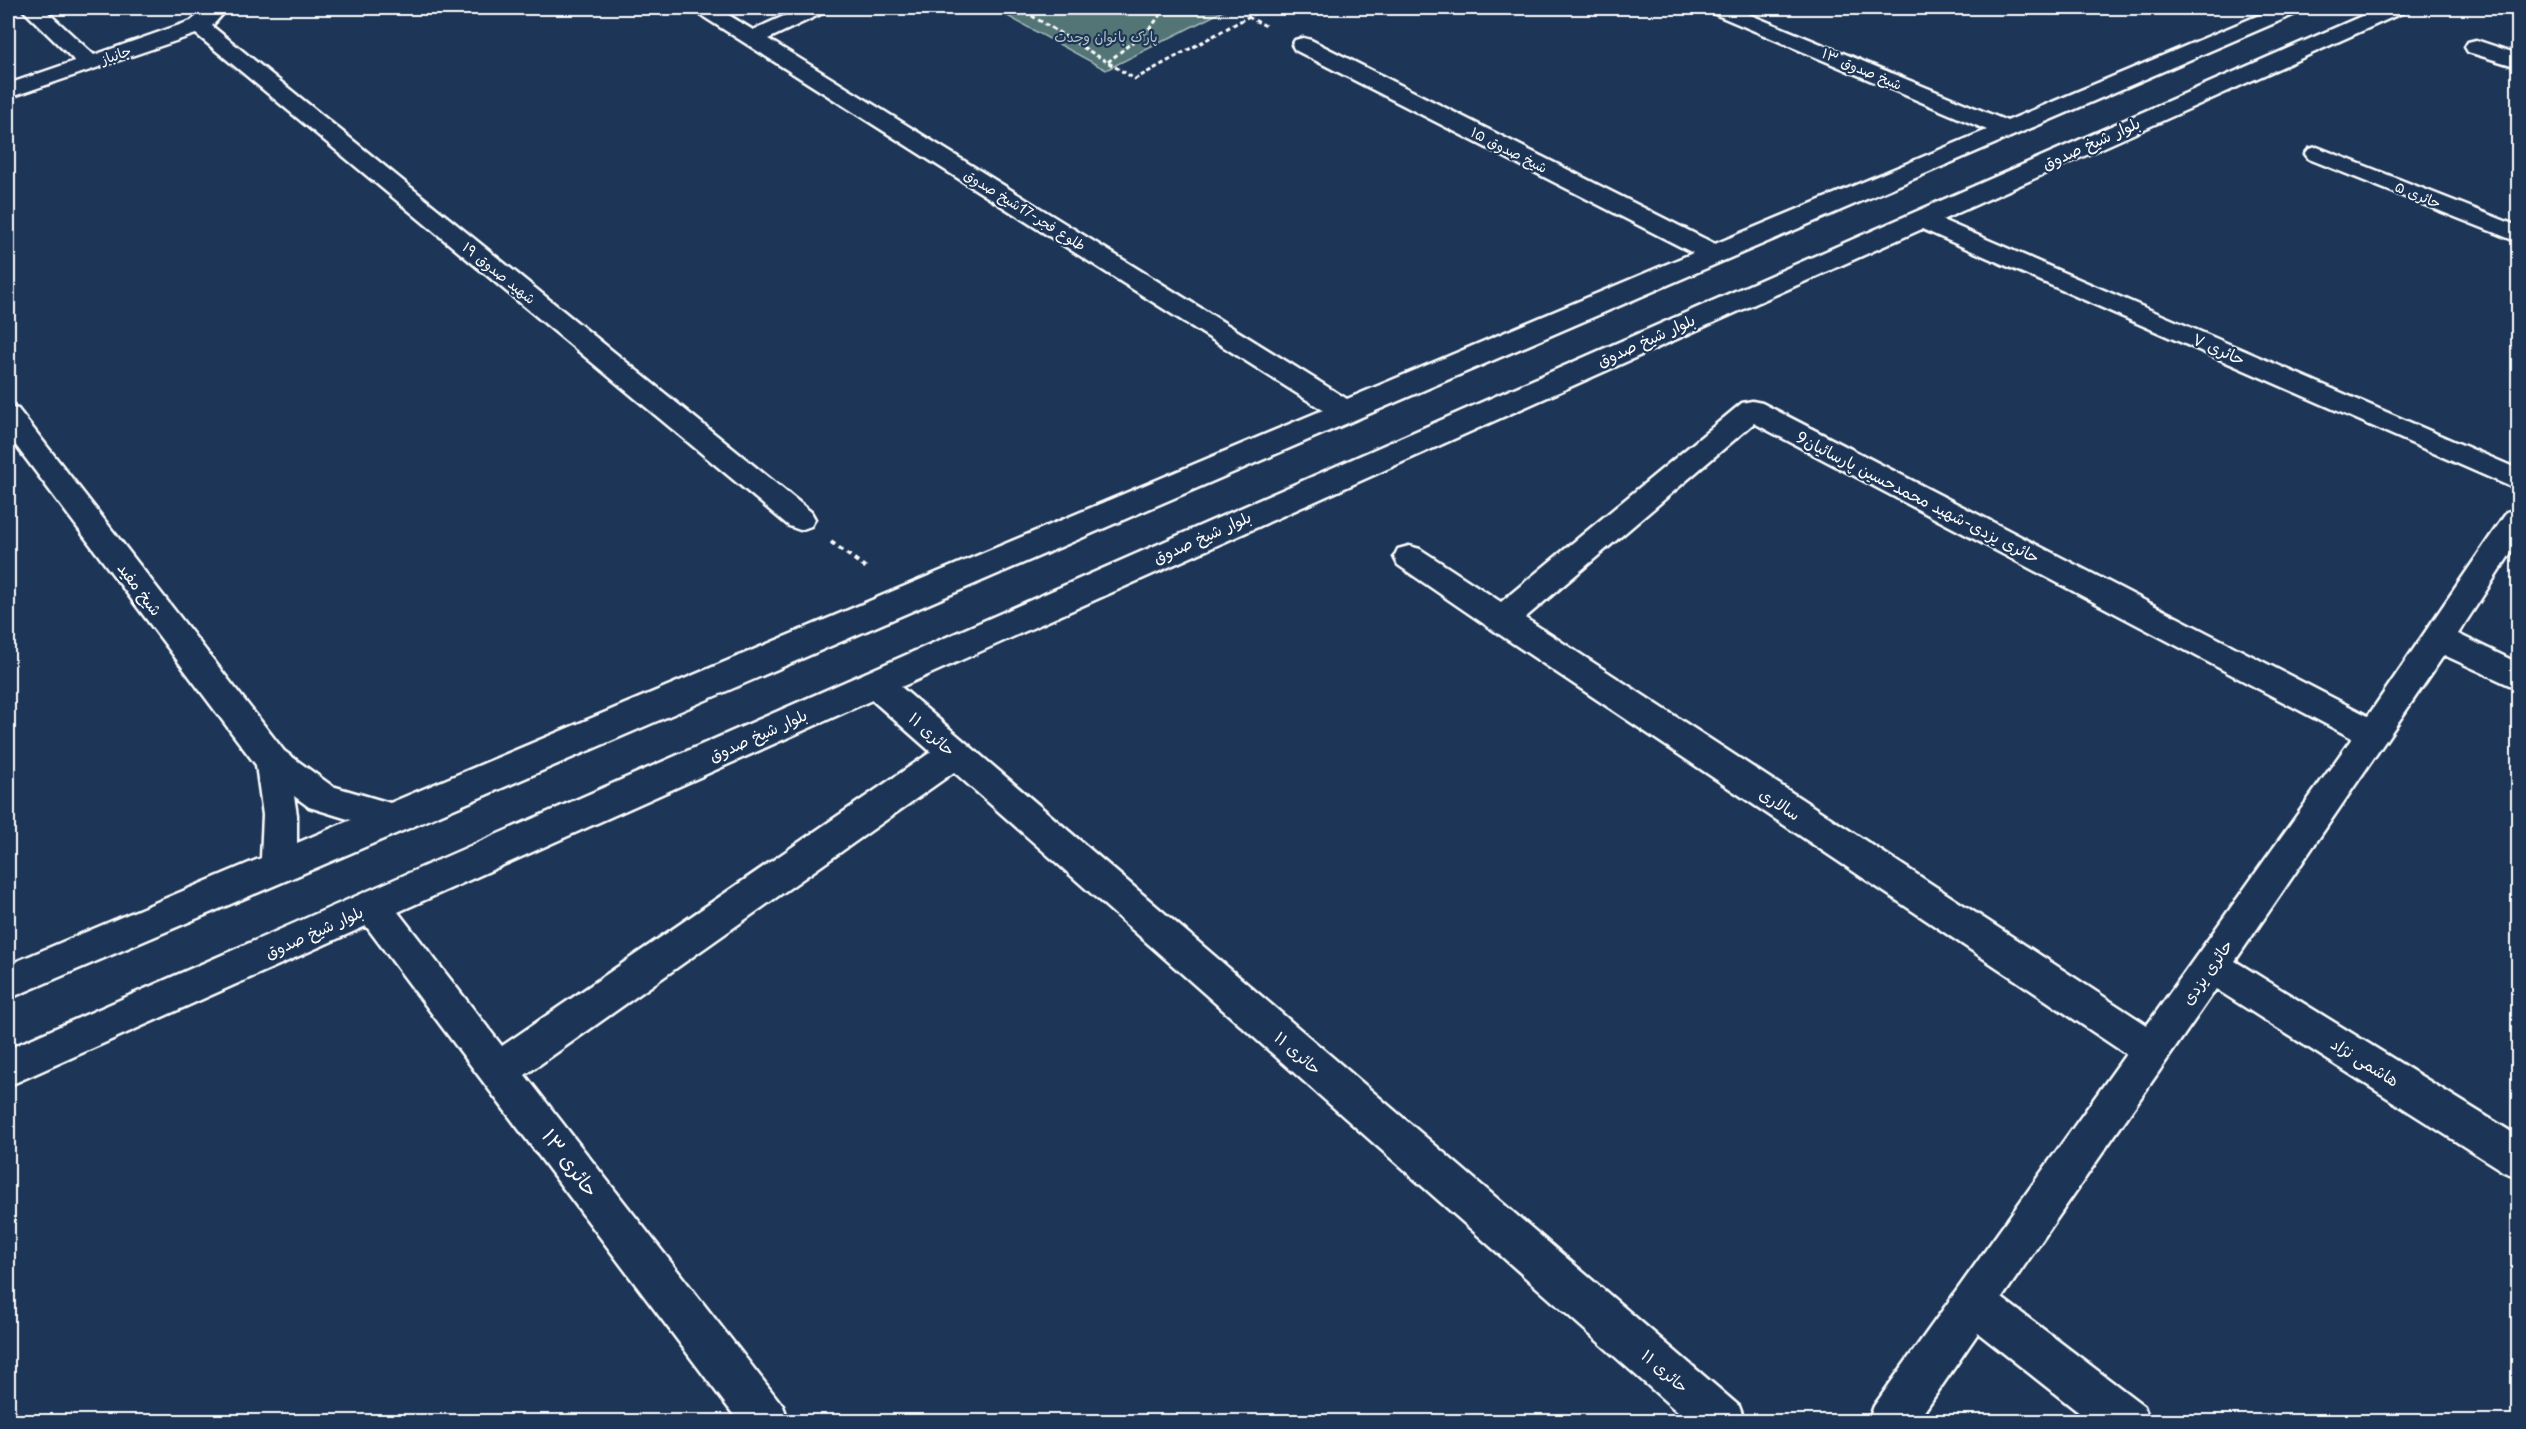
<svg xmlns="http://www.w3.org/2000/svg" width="2526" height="1429" viewBox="0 0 2526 1429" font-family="'Playpen Sans','Playpen Sans Arabic',sans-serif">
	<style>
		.green { fill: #527576; stroke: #a8baba; stroke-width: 1.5 }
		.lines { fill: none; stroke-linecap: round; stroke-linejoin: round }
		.minor-casing { stroke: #fff; stroke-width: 5 }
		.path-far1 { stroke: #fff; stroke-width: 3; stroke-dasharray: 4.5 3; stroke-linecap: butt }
		.path { stroke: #fff; stroke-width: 4; stroke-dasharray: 5 4.5; stroke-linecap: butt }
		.minor { fill: #1d3557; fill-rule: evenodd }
		.labels { text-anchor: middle; stroke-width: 4.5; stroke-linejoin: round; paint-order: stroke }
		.far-park-label { font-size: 14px; fill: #b1c1c1; stroke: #1d3557 }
		.far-street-label { font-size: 14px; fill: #fff; stroke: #1d3557 }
		.street-label { font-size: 16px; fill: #fff; stroke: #1d3557 }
		.near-street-label { font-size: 20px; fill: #fff; stroke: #1d3557 }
	</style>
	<rect width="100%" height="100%" fill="#1d3557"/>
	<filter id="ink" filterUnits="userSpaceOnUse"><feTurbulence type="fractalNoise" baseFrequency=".0167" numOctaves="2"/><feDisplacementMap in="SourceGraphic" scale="12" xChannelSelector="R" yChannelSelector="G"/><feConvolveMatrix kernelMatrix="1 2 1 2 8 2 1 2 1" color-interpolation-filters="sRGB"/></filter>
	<g filter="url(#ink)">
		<path class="green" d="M993,8h236l-123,62z"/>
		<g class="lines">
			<defs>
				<path id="minor" d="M21,8h22l51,47 97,-34 15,-13h22l-16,18 599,486 4,7 -4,7 -11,4 -11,-4 -593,-492 -188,64v-14l67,-23z
					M692,8h25l36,22 49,-22h26l-3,4 -57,27 579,360 346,-146 -398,-203 -3,-5 3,-5 8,-2 8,2 404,204 272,-114 -277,-118 -3,-4h27l273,113 269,-113h28l-4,4 -1893,817 -399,170v-34l253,-107 2,-43 -7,-50 -248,-330v-28l10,2 266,342 48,35 58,17 933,-393 -627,-398zM294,796l15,11 42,13 -54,23v-28z
					M2380,8h28l-4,4 -462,208 576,249v21l-596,-261 -1021,458 838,719 6,16h-56l-735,-650 -429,303 258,331 6,16h-50l-373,-496 -358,160v-37zM872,700l59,52 -429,294 -104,-134z
					M2476,40l42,14v13l-50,-15 -3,-5 3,-5z
					M2317,147l201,79v16l-209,-83 -4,-5 4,-5z
					M1752,401l10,2 606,313 139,-204 11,-3v33l-60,92 60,29v26l-74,-34 -209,306 283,175v41l-14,-5 -288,-183 -214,309 142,108 6,16h-59l-113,-89 -61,89h-49l6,-16 252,-352 -636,-426 -92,-63 -4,-8 4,-8 11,-3 11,3 81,53 241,-199zM1754,423l598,315 -205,287 -622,-407z"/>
			</defs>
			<use href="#minor" class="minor-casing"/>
			<path class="path-far1" d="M1019,8l116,71 129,-71
				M1248,17l20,10
				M1108,62l44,-36 13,-18"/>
			<path class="path" d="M831,542l38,28"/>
			<use href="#minor" class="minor"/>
		</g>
	</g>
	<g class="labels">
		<g class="far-park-label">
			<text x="1106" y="42">پارک بانوان وحدت</text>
		</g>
		<g class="far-street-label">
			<text transform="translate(116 55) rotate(-19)" y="5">جانباز</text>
			<text transform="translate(1862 69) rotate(23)" y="5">شیخ صدوق ۱۳</text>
			<text transform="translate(1509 150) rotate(27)" y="5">شیخ صدوق ۱۵</text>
			<text transform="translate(2418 195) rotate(22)" y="5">حائری ۵</text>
			<text transform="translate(1025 210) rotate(32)" y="5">طلوع فجر-17شیخ صدوق</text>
			<text transform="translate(499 273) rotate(39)" y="5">شهید صدوق ۱۹</text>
		</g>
		<g class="street-label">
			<text transform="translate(2091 143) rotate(-24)" y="6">بلوار شیخ صدوق</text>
			<text transform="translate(1646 340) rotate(-24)" y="6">بلوار شیخ صدوق</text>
			<text transform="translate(2219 349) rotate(24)" y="6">حائری ۷</text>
			<text transform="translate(1918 497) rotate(27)" y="6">9حائری یزدی-شهید محمدحسین پارسائیان</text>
			<text transform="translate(1202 537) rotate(-24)" y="6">بلوار شیخ صدوق</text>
			<text transform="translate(140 589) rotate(53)" y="6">شیخ مفید</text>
			<text transform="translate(932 734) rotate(42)" y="6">حائری ۱۱</text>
			<text transform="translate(758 735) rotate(-24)" y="6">بلوار شیخ صدوق</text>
			<text transform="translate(1780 804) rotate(33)" y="6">سالاری</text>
			<text transform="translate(314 932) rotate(-24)" y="6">بلوار شیخ صدوق</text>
			<text transform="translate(2207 972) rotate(-55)" y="6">حائری یزدی</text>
			<text transform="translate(1298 1053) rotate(41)" y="6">حائری ۱۱</text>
			<text transform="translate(2365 1062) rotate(32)" y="6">هاشمی نژاد</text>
			<text transform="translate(1665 1371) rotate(41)" y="6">حائری ۱۱</text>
		</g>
		<g class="near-street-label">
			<text transform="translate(570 1163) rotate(53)" y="7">حائری ۱۳</text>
		</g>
	</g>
	<rect width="2526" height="1429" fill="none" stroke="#1d3557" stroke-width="30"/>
	<rect x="15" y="15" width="2496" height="1399" fill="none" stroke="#fff" stroke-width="2" filter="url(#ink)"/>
</svg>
